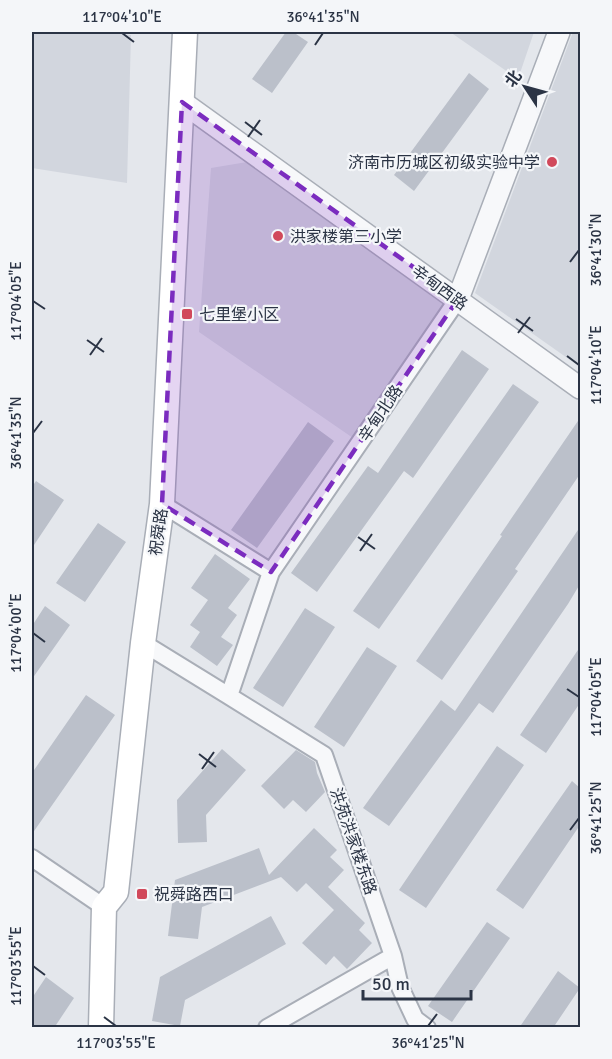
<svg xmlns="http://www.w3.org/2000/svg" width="612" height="1059" viewBox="0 0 612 1059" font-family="Signika,'Noto Sans SC',sans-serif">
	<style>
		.built { fill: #d2d6de }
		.building { fill: #bbc0ca }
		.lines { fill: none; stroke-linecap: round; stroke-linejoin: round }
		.minor-casing { stroke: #a9aeb7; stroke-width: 20 }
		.tertiary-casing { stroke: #a9aeb7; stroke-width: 24 }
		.secondary-casing { stroke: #a9aeb7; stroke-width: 27 }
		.minor { stroke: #f7f8fa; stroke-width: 16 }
		.tertiary { stroke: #f7f8fa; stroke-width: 21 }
		.secondary { stroke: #fff; stroke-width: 24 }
		.marked { fill: #7b2cbf; fill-opacity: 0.2; stroke: #7b2cbf; stroke-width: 4.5; stroke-dasharray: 12 8; stroke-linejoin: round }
		.ticks { fill: none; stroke: #2b3445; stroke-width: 2 }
		.poi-dot { fill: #d1495b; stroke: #f4f6f9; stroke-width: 2 }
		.labels { text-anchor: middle; stroke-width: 4.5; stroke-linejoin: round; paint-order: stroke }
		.poi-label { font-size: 16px; fill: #2b3445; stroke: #f4f6f9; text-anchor: start }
		.street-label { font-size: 16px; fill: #2b3445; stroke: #f4f6f9 }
		.neatline { fill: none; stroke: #2b3445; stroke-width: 2 }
		.ticks-label { font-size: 15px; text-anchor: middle; fill: #2b3445 }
	</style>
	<rect width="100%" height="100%" fill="#e4e7ec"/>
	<path class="built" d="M32,32h75l24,3 -4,148 -95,-15z
		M450,32h84l-16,47z
		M573,32h7v335l-105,-74z
		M247,162l199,143 -93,133 -154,-106 12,-164z"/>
	<path class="building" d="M286,32h7l15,10 -36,51 -20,-14z
		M469,73l20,16 -75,102 -20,-16z
		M462,350l27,19 -76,109 -9,-7 -87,121 -26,-19 77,-107 10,7z
		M513,384l26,18 -160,227 -26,-18z
		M580,418v56l-65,95 3,2 -76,109 -26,-19 86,-125 -2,-1z
		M308,422l26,19 -77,107 -26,-18z
		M36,481l28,19 -32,48v-61z
		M98,523l28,19 -41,60 -29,-19z
		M580,527v57l-12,20 -75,109 -14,-10 -90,123 -26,-18 78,-108 14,11z
		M215,554l35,25 -22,29 9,7 -16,22 12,8 -16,21 -27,-19 10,-15 -10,-7 18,-25 -17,-12z
		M45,606l25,19 -38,54v-53z
		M305,608l30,19 -52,80 -30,-19z
		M367,647l30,19 -53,81 -30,-20z
		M580,647v56l-34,50 -26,-18z
		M86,695l29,20 -83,119v-61z
		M497,746l27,19 -98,143 -27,-18z
		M222,749l24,21 -40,45 1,27 -29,1 -1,-43z
		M296,750l19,12 2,11 8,19 -19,20 -13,-12 -9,9 -23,-23z
		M572,781l8,7v37l-57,84 -27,-19z
		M314,828l23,22 -7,7 14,13 -16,17 37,36 -6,7 13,13 -25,26 -13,-13 -8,9 -24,-22 32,-33 -28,-27 -9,9 -16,-15 -79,30 -4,32 -30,-3 7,-56 84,-32 10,27z
		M271,916l15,28 -101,56 -5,26 -28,-5 8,-44z
		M487,922l23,16 -58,84 -24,-16z
		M558,971l22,17 -27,40h-34z
		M46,977l28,21 -20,30h-22v-30z"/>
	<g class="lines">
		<defs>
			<path id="minor" d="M162,504l109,68
				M143,643l86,53 42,-124 187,-273
				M229,696l95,59 69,201 7,31 15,32 12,9
				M32,858l72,49
				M267,1028l126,-72"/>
			<path id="tertiary" d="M182,102l398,286
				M458,299l101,-267"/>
			<path id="secondary" d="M101,1028l3,-121 12,-15 27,-249 19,-139 23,-472"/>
		</defs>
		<use href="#minor" class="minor-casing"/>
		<use href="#tertiary" class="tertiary-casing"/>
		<use href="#secondary" class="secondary-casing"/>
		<use href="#minor" class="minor"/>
		<use href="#tertiary" class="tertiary"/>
		<use href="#secondary" class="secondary"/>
	</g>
	<path class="marked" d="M182,102l276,197 -187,273 -109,-68z"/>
	<path class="ticks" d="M122,33l12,9M315,45l8,-12M245,122l17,13M248,137l12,-17M570,262l9,-12M33,301l12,8M516,319l17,12M518,333l12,-16M87,340l17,12M90,355l12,-17M567,356l12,9M33,433l9,-12M358,537l17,12M360,551l12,-17M33,633l12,9M567,689l12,8M199,754l17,13M202,769l12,-17M570,830l9,-12M33,966l12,9M104,1017l12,9M428,1026l9,-12"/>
	<g class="poi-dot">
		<circle cx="552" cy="162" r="6"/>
		<circle cx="278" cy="236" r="6"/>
		<rect x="181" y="308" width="12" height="12" rx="3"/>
		<rect x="136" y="888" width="12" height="12" rx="3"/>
	</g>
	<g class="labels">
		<g class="poi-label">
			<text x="540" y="168" text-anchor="end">济南市历城区初级实验中学</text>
			<text x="290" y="242">洪家楼第三小学</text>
			<text x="199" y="320">七里堡小区</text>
			<text x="154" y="900">祝舜路西口</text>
		</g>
		<g class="street-label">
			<text transform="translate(440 287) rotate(36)" y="6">辛甸西路</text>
			<text transform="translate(380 413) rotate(-56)" y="6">辛甸北路</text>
			<text transform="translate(158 532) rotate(-82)" y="6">祝舜路</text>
			<text transform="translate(354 841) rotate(71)" y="6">洪苑洪家楼东路</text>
		</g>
	</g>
	<rect width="612" height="1059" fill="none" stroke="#f4f6f9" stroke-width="66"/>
	<g transform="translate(525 87) rotate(306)" stroke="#f4f6f9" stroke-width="4.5" paint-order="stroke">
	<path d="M0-4.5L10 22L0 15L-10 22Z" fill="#2b3445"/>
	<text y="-9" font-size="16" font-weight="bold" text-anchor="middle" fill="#2b3445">北</text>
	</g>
	<path d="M363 990v9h108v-9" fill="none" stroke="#2b3445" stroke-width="3"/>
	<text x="372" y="990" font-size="18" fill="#2b3445" stroke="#f4f6f9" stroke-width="4.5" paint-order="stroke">50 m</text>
	<rect x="33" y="33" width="546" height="993" class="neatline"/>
	<g class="ticks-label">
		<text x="122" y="22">117°04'10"E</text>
		<text x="323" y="22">36°41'35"N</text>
		<text transform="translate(596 250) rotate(-90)" y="5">36°41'30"N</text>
		<text transform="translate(16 301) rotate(-90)" y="5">117°04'05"E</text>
		<text transform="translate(596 365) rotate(-90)" y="5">117°04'10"E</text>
		<text transform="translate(16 433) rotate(-90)" y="5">36°41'35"N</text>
		<text transform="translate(16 633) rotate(-90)" y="5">117°04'00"E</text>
		<text transform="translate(596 697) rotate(-90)" y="5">117°04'05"E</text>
		<text transform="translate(596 818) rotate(-90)" y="5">36°41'25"N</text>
		<text transform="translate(16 966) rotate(-90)" y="5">117°03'55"E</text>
		<text x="116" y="1048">117°03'55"E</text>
		<text x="428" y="1048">36°41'25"N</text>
	</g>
</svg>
